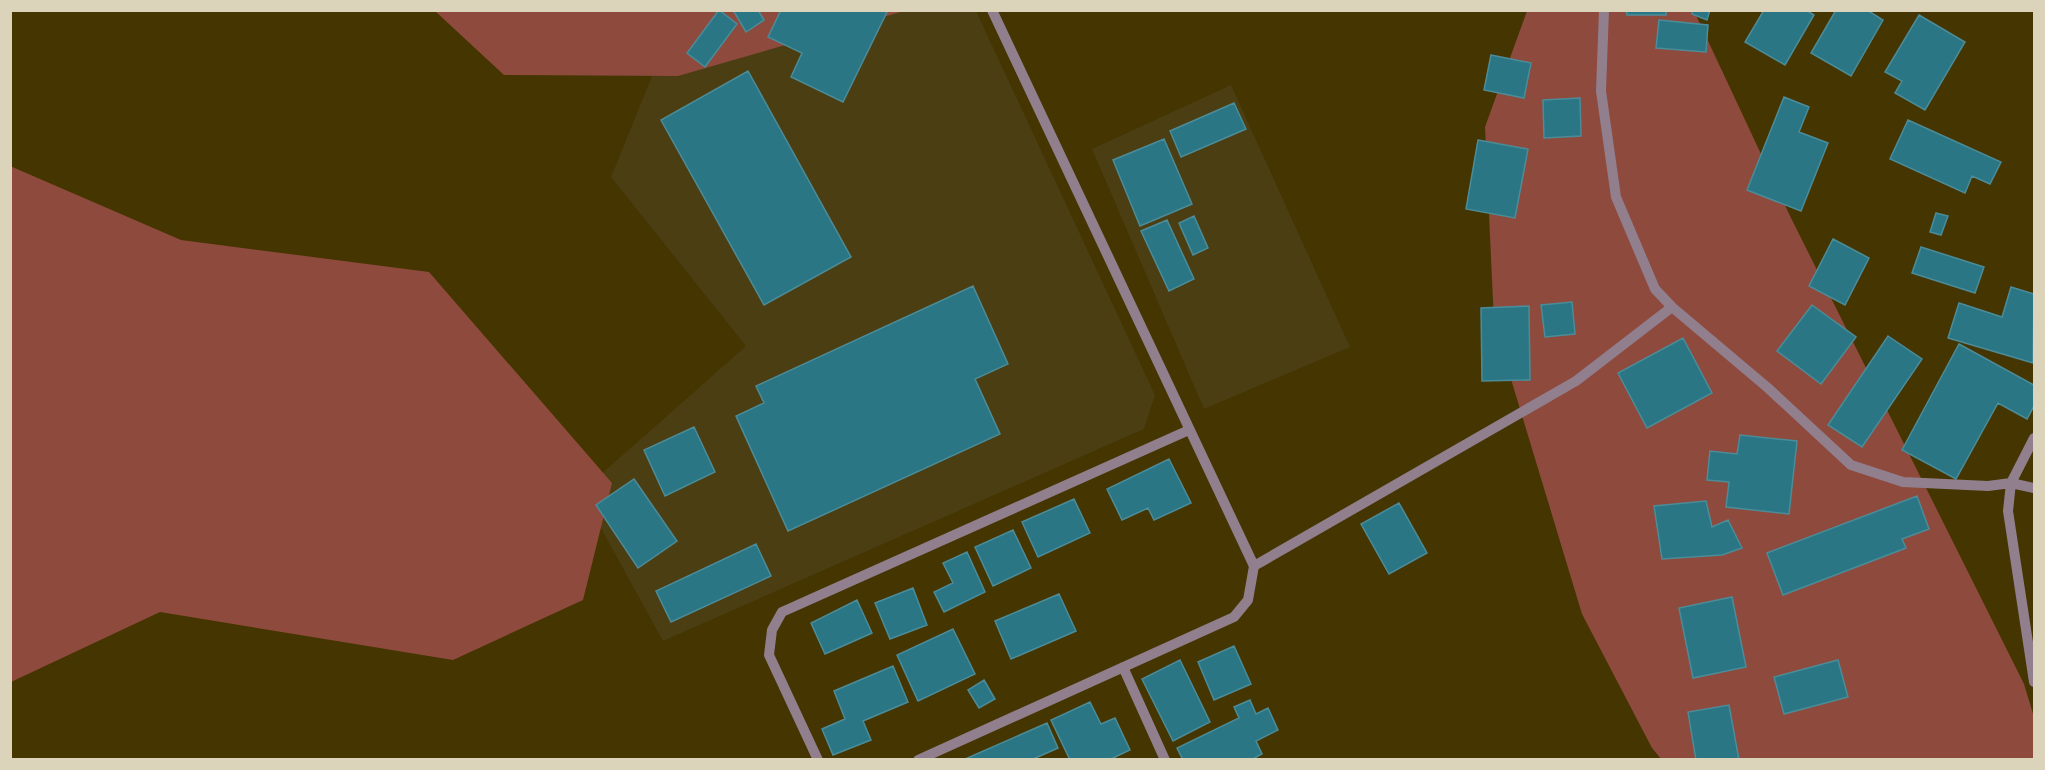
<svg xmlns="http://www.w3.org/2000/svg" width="2045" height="770" viewBox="0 0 2045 770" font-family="'Sofia Sans Condensed',sans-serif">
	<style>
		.built { fill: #4b3e12 }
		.forest { fill: #8e4a3d }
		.building { fill: #2a7684; stroke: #4c8c99; stroke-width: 1.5 }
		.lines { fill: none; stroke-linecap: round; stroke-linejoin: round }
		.minor { stroke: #917f8e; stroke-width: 10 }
	</style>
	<rect width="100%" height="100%" fill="#443501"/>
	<path class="built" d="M702,11h274l179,384 -11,34 -481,212 -82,-149 165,-146 -135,-169 50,-123z
		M1231,85l119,262 -146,62 -112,-260z"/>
	<path class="forest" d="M435,11h469l-226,65 -174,-1z
		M1527,11h167l97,207 233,466 10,33v42l-372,1 -10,-12 -70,-134 -88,-291 -9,-196z
		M10,166l171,74 248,32 183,211 -29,117 -130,60 -293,-48 -149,70z"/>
	<path class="building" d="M719,10l18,14 -32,43 -18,-14z
		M733,10h25l6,10 -18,12z
		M777,10h111l-45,92 -52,-25 11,-24 -34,-16 12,-25z
		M1626,10h40v5h-39z
		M1693,10h17l-3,10 -15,-6z
		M1764,10h42l8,5 -29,50 -40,-23z
		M1836,10h31l16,10 -32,56 -40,-23z
		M1919,15l46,27 -40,68 -30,-17 7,-12 -17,-9z
		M1659,20l49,5 -2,27 -50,-4z
		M1491,55l40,8 -7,35 -40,-8z
		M748,71l103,186 -87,48 -103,-185z
		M1784,97l25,10 -10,25 29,11 -27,68 -54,-21z
		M1580,98l1,38 -37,2 -1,-38z
		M1234,103l12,26 -65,28 -11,-26z
		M1908,120l93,42 -11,22 -18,-8 -7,17 -75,-34z
		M1164,139l28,65 -52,22 -27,-66z
		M1478,140l50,9 -13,69 -49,-9z
		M1936,213l12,3 -7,19 -11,-3z
		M1194,216l14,32 -15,7 -14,-32z
		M1167,220l27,59 -25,12 -28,-60z
		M1833,239l36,19 -24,47 -36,-19z
		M1921,247l63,20 -9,26 -63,-20z
		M973,286l35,78 -33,15 25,55 -212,97 -52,-115 28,-13 -8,-17z
		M2011,287l23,7 -1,69 -85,-25 11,-35 43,14z
		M1572,302l3,32 -30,3 -4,-32z
		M1812,305l44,32 -35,47 -44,-33z
		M1529,306l1,74 -48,1 -1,-73z
		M1888,336l34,23 -60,88 -34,-22z
		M1683,338l29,55 -65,35 -29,-55z
		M1959,344l75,41v21l-7,13 -29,-16 -42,76 -54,-29z
		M694,427l21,45 -50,24 -21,-46z
		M1740,435l57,6 -8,73 -63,-7 3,-25 -22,-2 3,-29 27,3z
		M1169,459l22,44 -37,17 -6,-12 -26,12 -15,-31z
		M634,479l43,62 -39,27 -42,-63z
		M1917,496l12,33 -27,10 4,9 -123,47 -16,-42z
		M1074,499l16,34 -52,24 -16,-35z
		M1706,501l6,26 16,-7 14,28 -20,7 -60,4 -8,-53z
		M1399,503l28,50 -38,21 -28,-50z
		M1013,530l18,38 -38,18 -18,-39z
		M756,544l15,32 -100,46 -15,-31z
		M967,552l18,40 -41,20 -10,-20 19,-9 -10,-20z
		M913,588l14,37 -37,14 -15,-36z
		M1059,594l17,37 -65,28 -16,-38z
		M1732,597l14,70 -53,11 -14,-70z
		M857,600l15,33 -47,21 -14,-31z
		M953,629l22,45 -57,27 -21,-46z
		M1234,646l17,38 -37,16 -16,-38z
		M1180,660l30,62 -37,19 -31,-62z
		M1838,660l10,37 -64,17 -10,-37z
		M893,666l15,36 -45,19 8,19 -38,15 -11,-26 23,-10 -11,-28z
		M984,680l11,19 -16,9 -11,-18z
		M1250,700l6,14 12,-6 10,22 -22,11 6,13 -11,6h-68l-6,-12 62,-30 -5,-11z
		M1090,702l11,22 14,-6 15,32 -21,10h-39l-19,-40z
		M1729,705l10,55h-43l-8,-48z
		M1047,723l11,25 -27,12h-68z"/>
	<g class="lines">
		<path class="minor" d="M1604,10l-3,81 15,106 39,92 17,18 96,81 83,77 52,17 85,4 23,-3 23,5
			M2034,438l-23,45 -3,28 26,171
			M1254,566l322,-185 96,-74
			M1123,667l42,93
			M818,760l-49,-105 3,-25 10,-18 407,-182
			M918,760l316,-143 14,-17 6,-34 -262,-556"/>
	</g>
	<rect width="2045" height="770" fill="none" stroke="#dbd3ba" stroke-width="24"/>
</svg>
